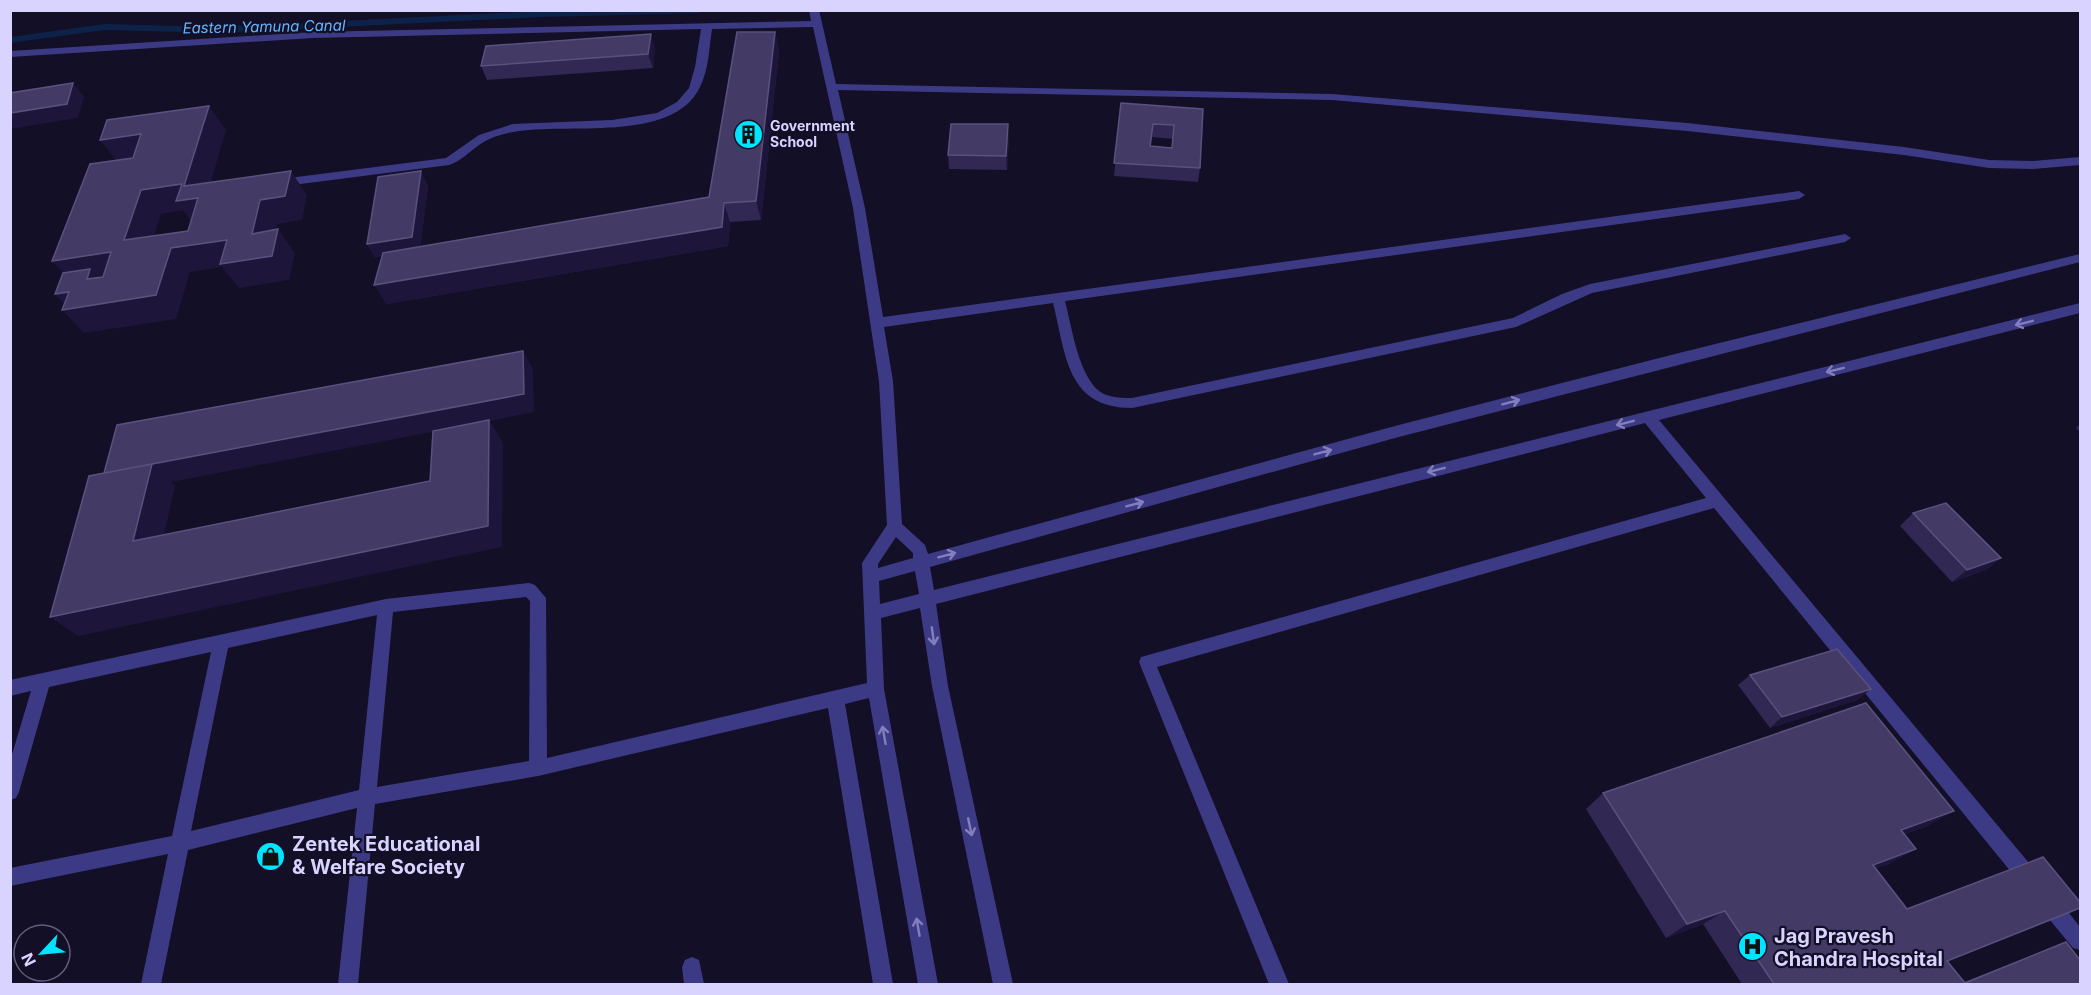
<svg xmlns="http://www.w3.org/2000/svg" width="2091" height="995" viewBox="0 0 2091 995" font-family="Inter,sans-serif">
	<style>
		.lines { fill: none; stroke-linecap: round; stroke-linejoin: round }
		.stream { fill: #0c2248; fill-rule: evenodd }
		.minor { fill: #3d3a85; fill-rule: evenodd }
		.wall { fill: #312854; fill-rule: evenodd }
		.shaded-wall { fill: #1d163a }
		.building { fill: #433a66; stroke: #5a527e; stroke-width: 1.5; fill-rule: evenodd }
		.oneway { stroke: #837fbc }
		.labels { text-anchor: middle; stroke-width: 4.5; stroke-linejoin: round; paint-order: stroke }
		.far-poi-label { font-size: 14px; font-weight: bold; fill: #d9d4ff; stroke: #130f26; text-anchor: start }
		.far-water-label { font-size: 15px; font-style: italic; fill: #62b6ff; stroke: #130f26 }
		.near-poi-label { font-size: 20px; font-weight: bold; fill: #d9d4ff; stroke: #130f26; text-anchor: start }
	</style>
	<rect width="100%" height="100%" fill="#130f26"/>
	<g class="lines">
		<path class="stream" d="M703,10l-4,3 -156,4 -327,16 -111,-3 -95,13v-6l95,-13 111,3 327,-16z"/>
		<path class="minor" d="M809,10h10l17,74 496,10 355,29 217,24 85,13 44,1 47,-4v8l-47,4 -44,-1 -85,-13 -217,-24 -355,-31 -494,-10 27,118 18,109 916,-126 6,4 -6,4 -734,102c7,26 14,81 39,93 9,4 19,4 28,4l381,-80 49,-24 28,-10 255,-50 6,4 -6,4 -253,51 -76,34 -384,81c-66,0 -66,-54 -79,-105l-169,24 9,54 9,143 23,21 3,9 467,-128 276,-71 409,-101v8l-685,176 -465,129 4,23 1146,-287v10l-421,107 380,455 2,7 -2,7 -7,2 -7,-2 -311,-381 -557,159 132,317h-20l-130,-322 2,-5 565,-159 -61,-75 -709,181 12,82 65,298h-20l-61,-298 -12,-78 -39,10 3,71 54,295h-20l-49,-286 -24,6 48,280h-20l-45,-276 -290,68 -163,28 -17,180h-20l19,-176 -169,42 -27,134h-20l27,-130 -158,32v-18l162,-32 39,-184 -162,35 -30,105 -3,6 -6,2v-39l21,-70 -21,5v-16l376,-81 143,-16 6,2 11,13 1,160 320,-75 -5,-120 25,-38 -8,-144 -26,-173 -40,-181 -101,2c-3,19 -3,40 -12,58 -27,57 -135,35 -187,45 -11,2 -24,6 -34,13 -10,7 -18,16 -30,20l-172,22 -6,-4 2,-3 173,-22 33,-23 34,-11 99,-4 45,-7 20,-11 12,-14 6,-21 6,-38 -388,9 -303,19v-6l303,-19 498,-11zM896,537l17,16v5l-35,10v-4zM915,571l4,23 -39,10 -1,-23zM526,597l4,4 -1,160 -152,26 16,-175zM377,615l-18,175 -168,41 37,-183z
			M2047,892l7,2 26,33v23l-7,-2 -33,-40 -2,-7 2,-7z
			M692,957l7,3 5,24h-20l-2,-17 3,-7z"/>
	</g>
	<path class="wall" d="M775,32l4,20 -18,168 -31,2 -2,24 -342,58 -4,-48 -7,1 -8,-13 61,-59 -8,62 289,-50z
		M655,48l-2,20 -166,12 -6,-14z
		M1121,103l82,6 -3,59 -2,14 -84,-6zM1152,137l21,2 -1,9 -21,-2z
		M1009,138l-2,32 -58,-1 -1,-14z
		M2080,424v8l-4,-4z
		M1913,513l88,45 -15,12 -34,12 -52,-56z
		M1750,675l121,14 -14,11 -87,28 -32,-43z
		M1603,793l351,18 -29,16 -20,7 11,15 -28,15 -12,4 88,114 102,-40 14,42h-338l-39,-60 -37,14 -80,-129z"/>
	<path class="shaded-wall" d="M775,32l4,20 -18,168 -5,-19z
		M651,34l4,14 -2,20 -5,-14z
		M73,83l11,14 -6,21 -68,11v-16z
		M209,106l17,24 -22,76 -10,19 -11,-15 -22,4 -16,50 -21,-24 17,-50 41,-6 2,2z
		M1008,124l1,14 -2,32 -1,-14z
		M141,134l18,24 -40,6 -19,-24z
		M291,171l16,24 -5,25 -25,4 -8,32 9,-27 17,24 -6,27 -50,8 -17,-21 -32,5 -14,47 -92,14 -22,-23 7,-1 -14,-15 14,-2 102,-44 81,-14 8,-34z
		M421,171l7,14 -8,66 -45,6 -8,-13z
		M724,203l6,19 -2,24 -342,58 -12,-19z
		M111,252l21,24 -58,8 -22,-23z
		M523,351l10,18 1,43 -44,9 13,22 -1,104 -424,89 -28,-19 438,-91 1,-105 -318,61 4,4 -17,76 -25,-21 19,-77z
		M2001,558l-15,12 -34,12 15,-12z
		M1871,689l-14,11 -87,28 12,-11z
		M1954,811l-29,16 -51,18 27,-15z
		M1916,849l-28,15 -41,15 26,-14z
		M1725,911l-22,13 -37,14 21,-14z"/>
	<path class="building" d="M737,32h38l-19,169 -32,2 -2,24 -348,58 9,-32 326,-56z
		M651,34l-3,20 -167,12 5,-20z
		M73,83l-6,21 -57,9v-20z
		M1121,103l82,6 -3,59 -86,-5zM1153,124l21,1 -2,23 -22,-2z
		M209,106l-25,80 107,-15 -6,25 -25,4 -8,34 26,-5 -6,27 -52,8 7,-24 -56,8 -15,47 -94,15 7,-18 -14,2 8,-21 27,-4 -3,10 16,-2 8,-25 -59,9 38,-97 43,-6 8,-24 -41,6 7,-20zM182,184l-6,17 22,-3 -10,33 -64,9 17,-50z
		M951,124h57l-2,32 -58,-1z
		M421,171l-9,66 -45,7 11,-67z
		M523,351l1,43 -420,79 13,-48z
		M489,420l-1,106 -438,91 39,-141 63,-12 -19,77 297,-60 3,-50z
		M1946,503l55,55 -34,12 -54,-57z
		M1837,649l34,40 -89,28 -32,-42z
		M1866,703l88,108 -53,19 15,19 -43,16 34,44 136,-52 37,45v6l-133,53 18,22 101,-41 14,18v24h-306l-49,-73 -38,13 -84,-131z"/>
	<defs><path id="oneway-shaft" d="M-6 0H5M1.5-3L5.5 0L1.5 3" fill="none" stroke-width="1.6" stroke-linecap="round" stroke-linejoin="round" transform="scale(1.5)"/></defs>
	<g class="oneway">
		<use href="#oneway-shaft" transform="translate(2024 323) rotate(166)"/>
		<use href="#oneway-shaft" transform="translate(1835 370) rotate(166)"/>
		<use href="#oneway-shaft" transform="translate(1511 402) rotate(-15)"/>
		<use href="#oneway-shaft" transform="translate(1625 423) rotate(166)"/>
		<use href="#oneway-shaft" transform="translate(1323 452) rotate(-15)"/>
		<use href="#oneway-shaft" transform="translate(1436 470) rotate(166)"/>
		<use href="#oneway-shaft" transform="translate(1135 504) rotate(-15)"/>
		<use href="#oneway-shaft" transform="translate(947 555) rotate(-15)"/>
		<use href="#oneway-shaft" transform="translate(933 636) rotate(82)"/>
		<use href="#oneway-shaft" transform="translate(884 735) rotate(-100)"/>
		<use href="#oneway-shaft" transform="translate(970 827) rotate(78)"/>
		<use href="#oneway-shaft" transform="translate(918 927) rotate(-100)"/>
	</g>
	<defs>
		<symbol id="building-disc" viewBox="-11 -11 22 22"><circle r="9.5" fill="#00e5ff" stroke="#130f26"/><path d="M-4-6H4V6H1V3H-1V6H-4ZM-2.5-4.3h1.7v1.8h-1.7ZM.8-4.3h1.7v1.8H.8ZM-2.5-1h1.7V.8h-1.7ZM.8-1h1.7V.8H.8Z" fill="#111"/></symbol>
		<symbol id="shop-disc" viewBox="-11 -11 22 22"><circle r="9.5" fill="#00e5ff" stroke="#130f26"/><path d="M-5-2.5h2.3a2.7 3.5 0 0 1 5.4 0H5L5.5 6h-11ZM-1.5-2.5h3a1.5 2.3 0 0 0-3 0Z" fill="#111"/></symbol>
		<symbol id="hospital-disc" viewBox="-11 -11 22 22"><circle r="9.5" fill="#00e5ff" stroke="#130f26"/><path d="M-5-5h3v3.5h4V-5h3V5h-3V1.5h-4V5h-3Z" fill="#111"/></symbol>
	</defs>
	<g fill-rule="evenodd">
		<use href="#building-disc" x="732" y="118" width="33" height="33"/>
		<use href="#shop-disc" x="254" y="840" width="33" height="33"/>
		<use href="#hospital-disc" x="1736" y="930" width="33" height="33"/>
	</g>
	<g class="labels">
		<g class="far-poi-label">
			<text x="770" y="131">Government<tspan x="770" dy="16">School</tspan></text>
		</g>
		<g class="far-water-label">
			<text transform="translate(264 27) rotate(-1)" y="5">Eastern Yamuna Canal</text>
		</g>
		<g class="near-poi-label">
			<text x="292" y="851">Zentek Educational<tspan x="292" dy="23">&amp; Welfare Society</tspan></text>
			<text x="1774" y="943">Jag Pravesh<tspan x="1774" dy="23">Chandra Hospital</tspan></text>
		</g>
	</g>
	<rect width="2091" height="995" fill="none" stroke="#d9d4ff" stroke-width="24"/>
	<g transform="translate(42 953) rotate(244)"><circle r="28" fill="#130f26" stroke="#625e7d" stroke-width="1.5"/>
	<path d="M0-4.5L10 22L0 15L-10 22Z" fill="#00e5ff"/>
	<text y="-9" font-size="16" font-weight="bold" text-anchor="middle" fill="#d9d4ff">N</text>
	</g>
</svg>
